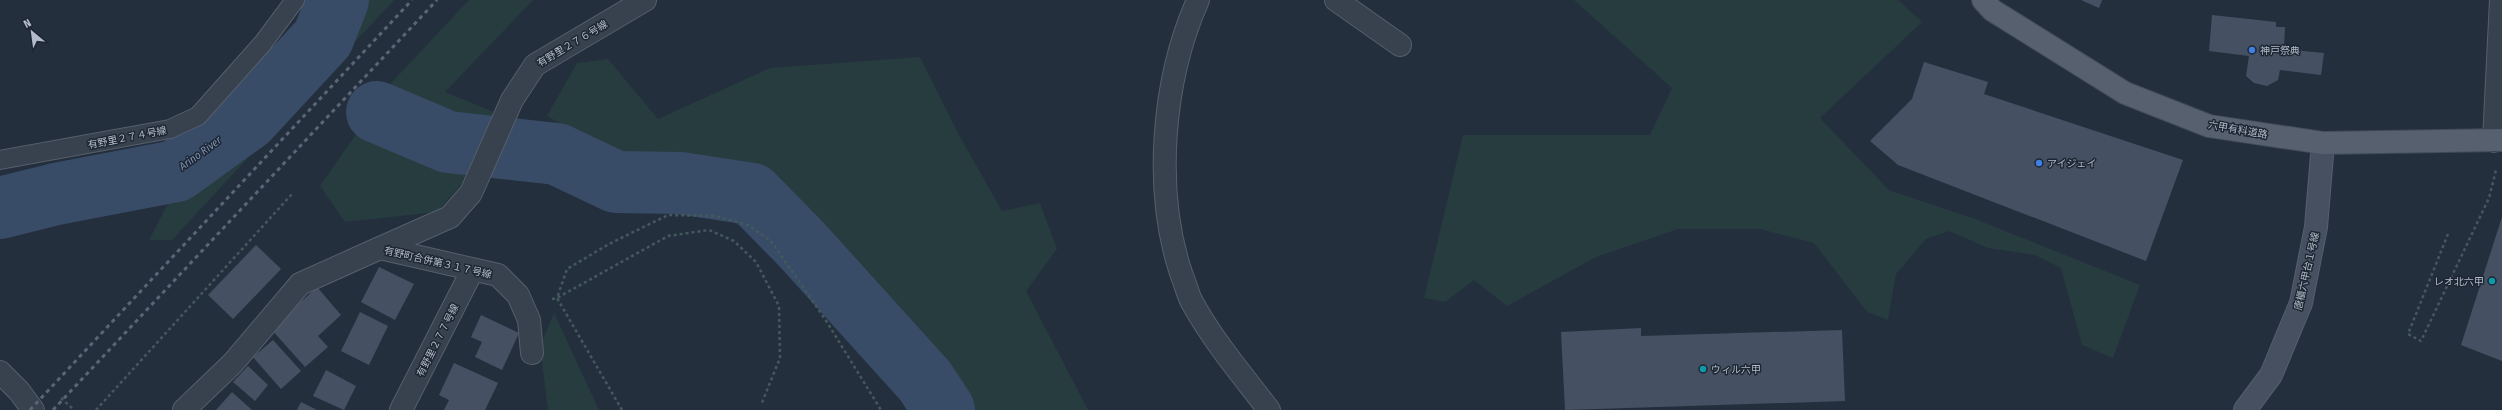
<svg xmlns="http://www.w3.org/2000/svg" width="2502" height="410" viewBox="0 0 2502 410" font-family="'Fira Sans Condensed','Noto Sans JP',sans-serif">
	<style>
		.green { fill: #263c3f }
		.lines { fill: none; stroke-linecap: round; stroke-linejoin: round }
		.river { stroke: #394c67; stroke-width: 62 }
		.building { fill: #455162 }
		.lane-casing { stroke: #565f6c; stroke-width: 20 }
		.street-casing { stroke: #565f6c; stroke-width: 24 }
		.secondary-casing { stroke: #565f6c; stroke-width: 24 }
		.primary-casing { stroke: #414a57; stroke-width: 24 }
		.path { stroke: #44595c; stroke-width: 2.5; stroke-dasharray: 3 3; stroke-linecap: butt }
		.lane { stroke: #38414e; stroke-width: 18 }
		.street { stroke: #38414e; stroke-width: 22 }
		.secondary { stroke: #465061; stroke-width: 22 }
		.primary { stroke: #56606e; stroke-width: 22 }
		.rail { stroke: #5a6575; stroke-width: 3; stroke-dasharray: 4 4; stroke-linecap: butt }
		.shop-dot { fill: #3f7fe0; stroke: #1d2633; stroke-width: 1.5 }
		.culture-dot { fill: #0f9aa8; stroke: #1d2633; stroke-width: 1.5 }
		.labels { text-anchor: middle; stroke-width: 3; stroke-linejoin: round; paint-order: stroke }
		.street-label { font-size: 10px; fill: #b4bcc9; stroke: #1d2633 }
		.poi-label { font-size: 10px; fill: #b4bcc9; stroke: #1d2633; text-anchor: start }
		.water-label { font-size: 11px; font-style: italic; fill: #7c92b1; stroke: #1d2633 }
	</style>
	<rect width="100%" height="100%" fill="#242f3e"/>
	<path class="green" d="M359,0h35l-222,240h-23l26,-50 93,-78 88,-103z
		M469,0h64l-88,92 49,20 -18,56 -39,44 -92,10 -25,-36 73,-105z
		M1574,0h324l24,22 -102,96 69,72 86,29 165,66 -27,73 -31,-13 -21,-77 -26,-13 -47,-7 -39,-17 -23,8 -30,35 -8,46 -21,-8 -53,-69 -54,-14h-82l-82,28 -89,49 -33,-26 -29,22 -21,-4 39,-163h187l22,-47z
		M920,57l39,78 43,76 38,-8 17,46 -31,42 62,119h-138l-210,-244 -83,13 -110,-63 30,-53 31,-4 50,60 112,-51z
		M554,313l45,97h-51l-8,-64z"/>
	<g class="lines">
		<path class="river" d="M377,112l71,30 109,12 59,28 64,1 72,11 50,51 123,136 19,29
			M0,208l56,-14 120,-23 72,-52 75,-81 15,-38"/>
	</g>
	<path class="building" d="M2081,0h21l-3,8z
		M2212,15l64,7v5h9l-1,22 40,4 -3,22 -41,-5 -2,10 -11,6 -13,-3 -8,-7 3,-20 -40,-5z
		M1924,62l64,20 -4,12 199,66 -37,101 -248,-96 -28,-24 42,-42z
		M2502,217v144l-41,-16z
		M256,245l25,24 -48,50 -25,-24z
		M379,267l35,17 -19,36 -34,-18z
		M317,287l24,28 -23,21 10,11 -23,20 -34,-38z
		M360,312l28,14 -19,39 -28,-14z
		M481,315l38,18 -17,37 -27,-13 7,-15 -11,-5z
		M1641,328v8l201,-6 3,71 -280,9 -4,-78z
		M273,340l28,31 -20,18 -28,-32z
		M454,363l44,20 -13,27h-41l5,-10 -10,-5z
		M248,366l20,19 -13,16 -22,-19z
		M326,370l30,16 -12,24 -31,-14z
		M232,392l20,18h-36z
		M301,402l16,8h-20z"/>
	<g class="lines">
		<defs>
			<path id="lane" d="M0,160l170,-31 28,-13 65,-73 32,-43"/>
			<path id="street" d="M1198,0c-36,81 -45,192 -16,276 4,9 6,20 11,28 21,38 50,72 76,106
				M1336,0l64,45
				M2494,141l7,-141
				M380,248l70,-31 21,-24 41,-93 23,-35 110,-65
				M0,372l19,19 14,19
				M184,410l49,-47 67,-79 80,-36 118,27 20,20 11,25 3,33
				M401,410l71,-139"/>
			<path id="secondary" d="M2245,410l26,-35 30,-72 15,-76 7,-84"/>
			<path id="primary" d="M1983,0l9,10 133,83 84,33 114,17 179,-3"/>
		</defs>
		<use href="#lane" class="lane-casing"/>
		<use href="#street" class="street-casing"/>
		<use href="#secondary" class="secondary-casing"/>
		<use href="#primary" class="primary-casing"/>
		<path class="path" d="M2448,234l-40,100 13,7 68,-143 7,-28
			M552,299l5,-1 111,-62 41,-6 25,11 22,21 23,44 1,52 -19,47
			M61,398l13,12
			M96,410l196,-216
			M622,410l-65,-112 10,-29 42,-25 59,-29 47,1 33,9 23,16 54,78 56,91"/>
		<use href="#lane" class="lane"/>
		<use href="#street" class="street"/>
		<use href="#secondary" class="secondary"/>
		<use href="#primary" class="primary"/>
		<path class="rail" d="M30,410l382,-410
			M53,410l384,-410"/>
	</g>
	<g class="shop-dot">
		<circle cx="2252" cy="50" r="4"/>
		<circle cx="2039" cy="163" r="4"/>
	</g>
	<g class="culture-dot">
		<circle cx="2492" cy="281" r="4"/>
		<circle cx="1703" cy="369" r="4"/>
	</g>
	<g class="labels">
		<g class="street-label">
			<text transform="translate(572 43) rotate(-31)" y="4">有野里２７６号線</text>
			<text transform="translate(2238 129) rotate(10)" y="4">六甲有料道路</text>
			<text transform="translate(127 137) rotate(-11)" y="4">有野里２７４号線</text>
			<text transform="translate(438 262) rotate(13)" y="4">有野町合併第３１７号線</text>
			<text transform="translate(2306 271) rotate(-77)" y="4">唐櫃六甲台１号線</text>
			<text transform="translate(437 340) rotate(-63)" y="4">有野里２７７号線</text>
		</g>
		<g class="poi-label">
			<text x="2260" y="54">神戸祭典</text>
			<text x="2047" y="167">アイジェイ</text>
			<text x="2484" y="285" text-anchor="end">レオ北六甲</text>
			<text x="1711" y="373">ウィル六甲</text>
		</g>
		<g class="water-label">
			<text transform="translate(200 153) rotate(-36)" y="4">Arino River</text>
		</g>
	</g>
	<g transform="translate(32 32) rotate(331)" stroke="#1d2633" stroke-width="3" paint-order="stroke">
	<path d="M0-3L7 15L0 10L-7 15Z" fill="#b4bcc9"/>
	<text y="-6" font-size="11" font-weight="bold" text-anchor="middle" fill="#b4bcc9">N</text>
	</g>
</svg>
